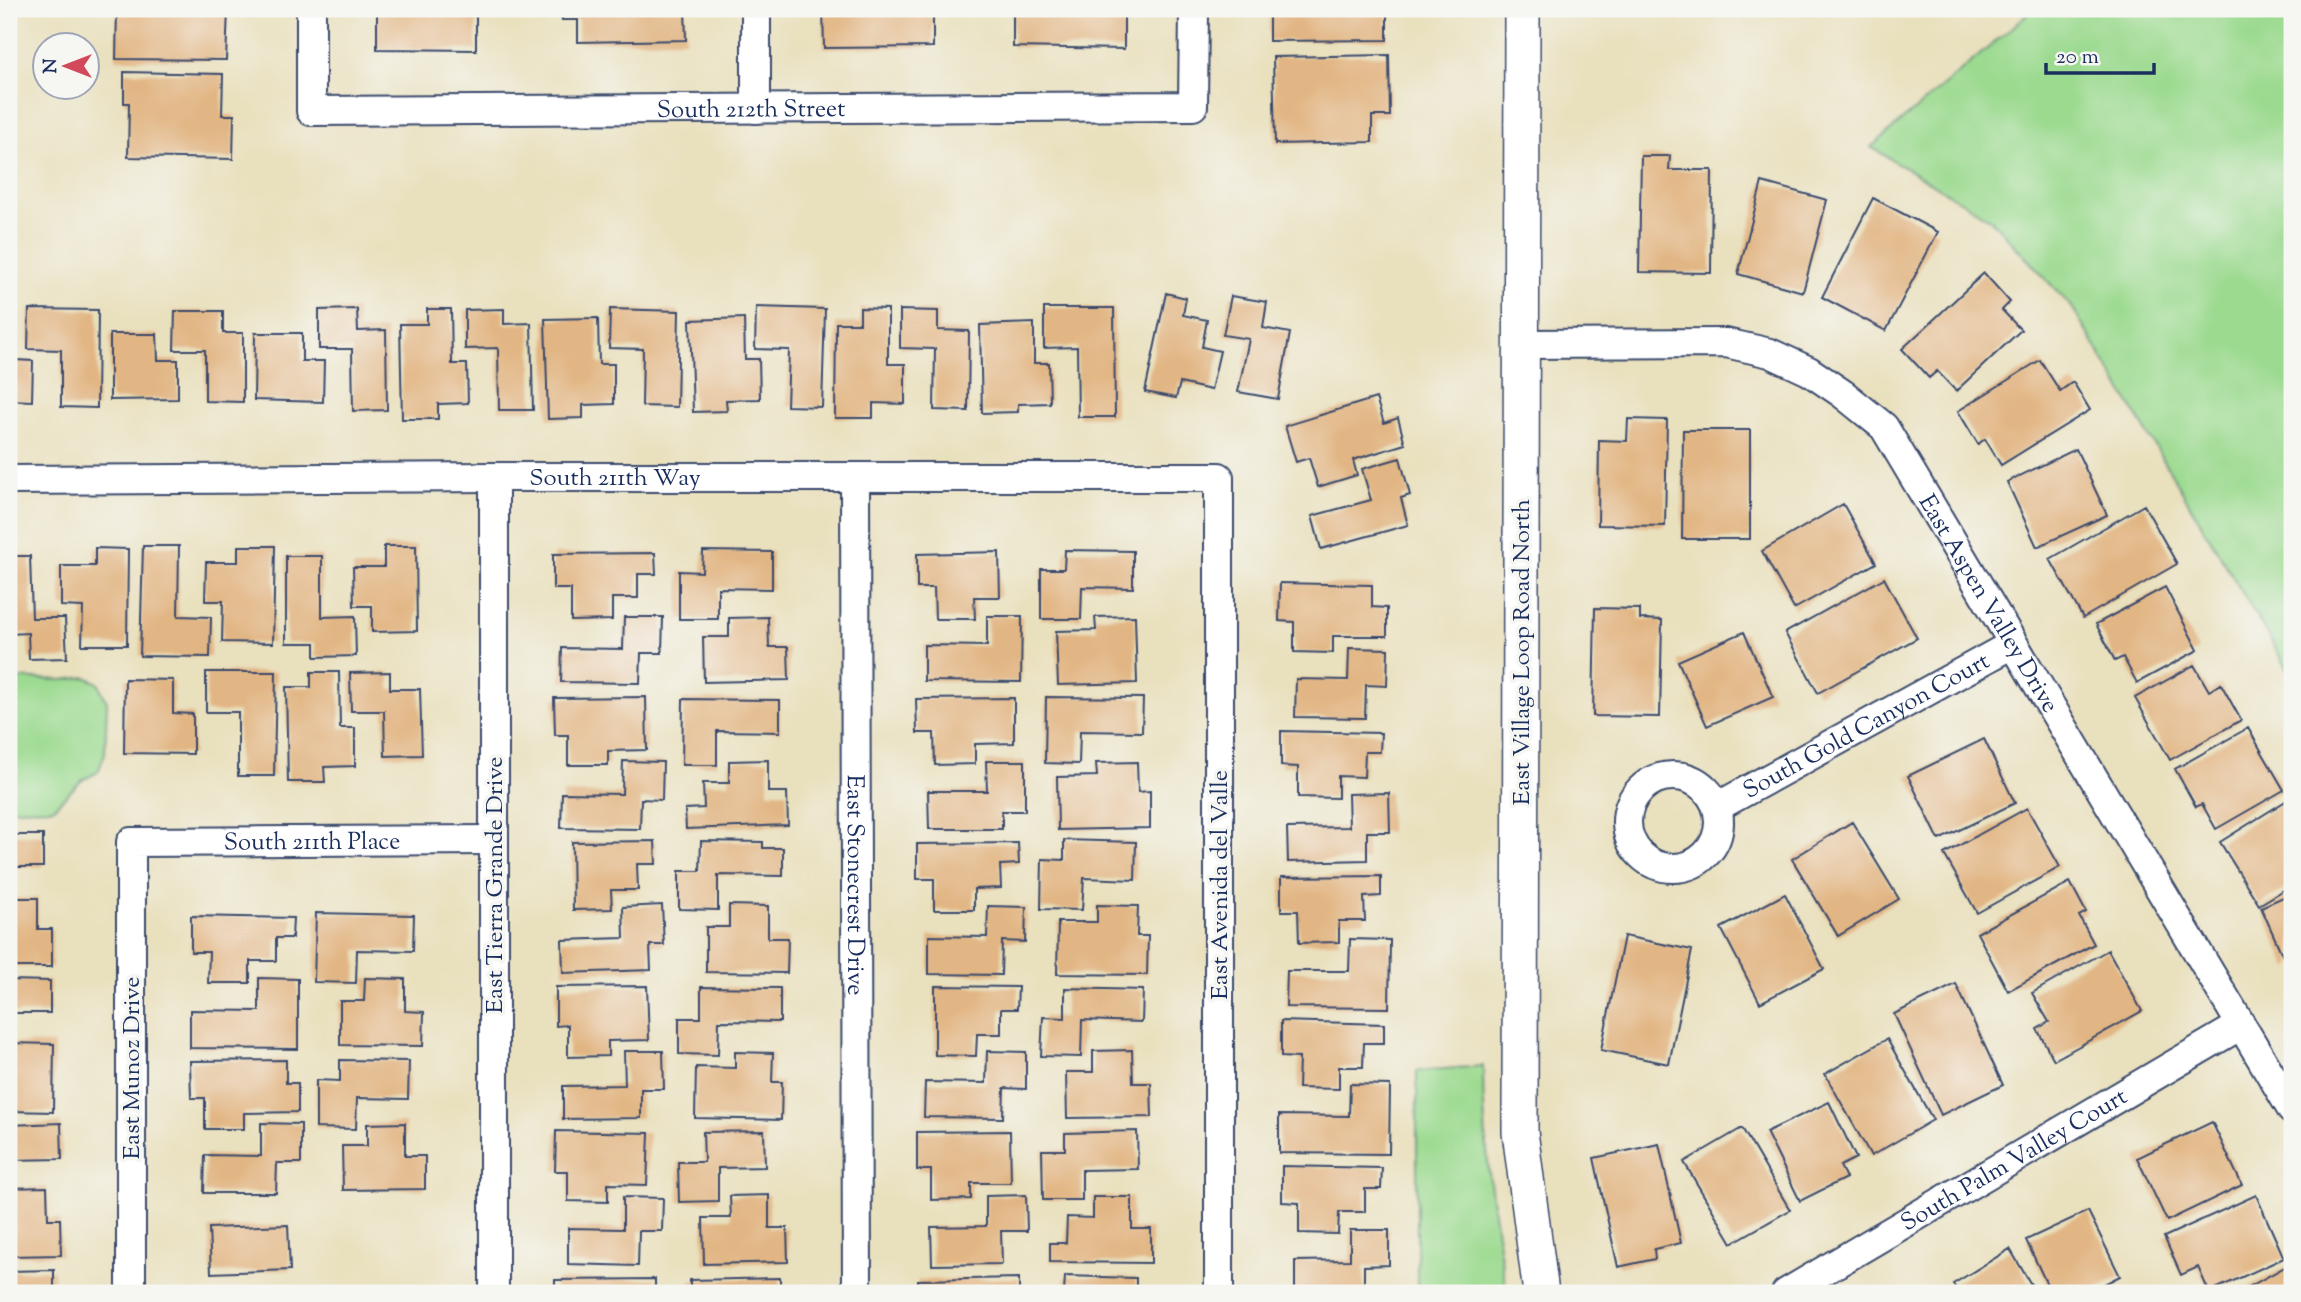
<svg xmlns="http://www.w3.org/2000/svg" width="2301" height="1302" viewBox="0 0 2301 1302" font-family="'Sorts Mill Goudy',serif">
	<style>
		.green { fill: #9cda90; stroke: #5c8477; stroke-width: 2 }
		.building { fill: #e2b684 }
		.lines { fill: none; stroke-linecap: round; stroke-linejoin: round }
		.minor-casing { stroke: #3a4a6c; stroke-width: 32 }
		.tertiary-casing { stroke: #3a4a6c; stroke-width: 38 }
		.minor { stroke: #fff; stroke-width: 28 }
		.tertiary { stroke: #fff; stroke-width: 35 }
		.labels { text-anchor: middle; stroke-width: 7; stroke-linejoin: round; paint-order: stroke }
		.street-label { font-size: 24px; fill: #1b2f5e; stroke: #f6f6f2 }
	</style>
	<rect width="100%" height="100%" fill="#f6f6f2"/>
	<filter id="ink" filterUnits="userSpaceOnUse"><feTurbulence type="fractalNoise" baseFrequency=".0143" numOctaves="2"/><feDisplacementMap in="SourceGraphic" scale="14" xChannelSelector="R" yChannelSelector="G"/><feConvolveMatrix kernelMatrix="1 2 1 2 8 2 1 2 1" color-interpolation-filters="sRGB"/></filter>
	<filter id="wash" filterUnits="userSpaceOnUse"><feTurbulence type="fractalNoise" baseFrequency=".00686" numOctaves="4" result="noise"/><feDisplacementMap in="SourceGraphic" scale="28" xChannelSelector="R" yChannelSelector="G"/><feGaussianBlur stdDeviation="1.57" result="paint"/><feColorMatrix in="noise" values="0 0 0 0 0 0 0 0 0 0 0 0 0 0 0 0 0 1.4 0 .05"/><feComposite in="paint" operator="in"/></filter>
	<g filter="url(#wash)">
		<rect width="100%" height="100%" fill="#e9e0bd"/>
		<path class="green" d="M2034,9h258v667l-220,-369 -82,-88 -119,-72z
			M86,677l12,6 9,19 -2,51 -7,19 -16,8 -29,28 -44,1v-131l54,2z
			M1483,1066c0,77 10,152 24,227h-90v-222z"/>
		<g id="blocks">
			<path class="building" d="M117,9h111l-2,51 -110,-1z
				M377,9h99v41l-99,-1z
				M561,9h124l1,31 -108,2v-22h-16z
				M823,9h106v8h4v30l-109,1z
				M1013,9h111v40l-111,-2z
				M1269,9h118v31l-118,1z
				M1389,55l1,61h-18v26l-97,2 -2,-87z
				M124,72l99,2 -1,41h12l-1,44 -105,-2 1,-54h-5z
				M1641,156h29l-1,14h43l-1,103 -72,-1z
				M1762,182l65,18 -24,92 -65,-18z
				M1873,198l65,34 -52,99 -64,-34z
				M1984,273l26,29 -8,8 19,20 -65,61 -19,-20 -8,7 -27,-29z
				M1166,293l20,5 -3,17 24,5 -5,27 18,4 -9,39 -31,-7 -4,15 -31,-6z
				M1231,296l36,6 -4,26 27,5 -12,66 -40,-7 11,-53 -26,-4z
				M756,307l69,2 -3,98 -35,-1 2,-56 -34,-1z
				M860,308l28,1v55h17v40l-32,-1v15h-38l1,-95h24z
				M1044,308h70l1,109h-37l-1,-70 -33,1z
				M29,309l69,1 -1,98 -36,-1v-57l-33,-1z
				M357,309l1,22 28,-1 1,80 -34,1 -1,-62h-33v-39z
				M427,309h24l1,55h15l1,39 -30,1v15h-36l-2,-95h27z
				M504,309v15l27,-1 2,87h-34l-1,-62 -33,1v-39z
				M610,309l69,2 -2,96 -35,-1 1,-57 -34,-1z
				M900,310l38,1v19l31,1 -1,80 -34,-1 1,-61 -35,-1z
				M175,311h48v22h20v69l-38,-1v-51h-31z
				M598,318l1,46h15v40l-31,1v13l-35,1 -3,-100z
				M744,318l1,41h14l1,40 -34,1 1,11 -34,1 -3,-92z
				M9,319h8l-1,41 17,1 -1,40 -23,-1z
				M1034,323v40h15l1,40 -32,1v8l-36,1 -2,-88z
				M255,333h47v28h22l-1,41 -69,-2z
				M110,334h47l1,26h20v39l-68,1z
				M2040,360l20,31 13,-9 17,28 -89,55 -16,-26 -7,5 -20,-33z
				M1376,398l8,25 14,-5 7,26 -52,16 4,15 -39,12 -9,-29 -13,4 -11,-36z
				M1628,419l39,1 -2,106 -67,-1 1,-85 28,1z
				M1683,430h67v109h-68z
				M2076,449l31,66 -70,32 -30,-65z
				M1400,458l10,37 -9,3 7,27 -87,24 -9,-33 59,-16 -9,-31z
				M1843,504l33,59 -82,46 -32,-58z
				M2144,505l33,59 -94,54 -33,-59z
				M143,546h36l-1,70 33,1 -1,40 -70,-1z
				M238,546h37l-2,97 -51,-1 1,-41h-18l1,-39h32z
				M384,546h32l1,85 -45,1v-26h-18l-1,-39h31z
				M95,548l33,1 -1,96h-45l1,-38 -22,-1v-40h34z
				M1065,550l68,1v37l-51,-1 -1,32h-40v-50h23z
				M703,551l69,1v37l-54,-1v31h-39v-48l23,1z
				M999,552l1,45h-26l1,22h-40l-1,-31h-17v-34z
				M655,553l1,21h-18v24h-26v22l-41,1v-32h-18v-35z
				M9,556h21l2,62h33l2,40 -38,1 -1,-26 -19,1z
				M286,556h36v61l33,-1 1,40 -41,1v-14h-29z
				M1884,578l33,60 -99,55 -33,-60z
				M1280,583l92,2v22l15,1v28h-54v17l-39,-1v-30l-15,-1z
				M2165,587l33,63 -61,33 -14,-26 -8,4 -19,-37z
				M1595,608l45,1v10l22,1 -2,97 -67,-1z
				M987,616h35l-1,66 -97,-1v-36l63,1z
				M1135,616l2,67 -79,2 -2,-54 40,-1 -1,-13z
				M624,617h39l-1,36h-21l-1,30 -79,-1 1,-34 61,1z
				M768,617l1,30h19l1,33 -85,2 -1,-45h26v-19z
				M1744,632l29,65 -66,29 -29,-65z
				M1349,648l39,1 -1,37 -21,-1 -1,33 -70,-1 1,-38 52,1z
				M2194,665l15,26 12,-7 20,36 -71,40 -35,-62z
				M206,672h70l-2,104h-36v-64h-32z
				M311,672h28l1,56h15v38l-31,1 1,15h-37l-2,-95h25z
				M390,672v17h30l2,66 -37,1 -1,-45h-33l-1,-38z
				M125,679l48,1v33l20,1v40l-69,-1z
				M646,697l1,53 -39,1v14h-40v-30h-13l-1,-37z
				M1046,697l97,1 -1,34 -62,-1 -1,33 -34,-1z
				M1014,698v45l-39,1v20l-40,1 -1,-32h-17l-1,-34z
				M683,699l97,1v32l-63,-1v34h-35z
				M2248,728l36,62 -68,39 -14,-25 -6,3 -21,-38z
				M1281,731l100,2 -1,19h-15l-1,25 -26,-1v22l-40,-1v-30l-17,-1z
				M1984,739l31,64 -76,37 -31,-64z
				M768,760v32h19l1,33 -102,4 -1,-20 19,-1 -1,-25h26v-22z
				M623,761l40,1 -1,38 -21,-1 -1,30 -79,-1 1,-35 60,1z
				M986,761h39v50h-23v18h-73l-1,-38h59z
				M1137,762l1,30 12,-1v37l-92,2 -1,-53 40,-1 -1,-13z
				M1389,793l1,39h-23v28l-79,2 -1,-34 62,-1 -1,-33z
				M2292,797v88l-33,20 -39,-63z
				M2027,808l33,59 -83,46 -33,-59z
				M1852,822l47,77 -61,37 -46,-77z
				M9,835h34v32h-34z
				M1064,840l72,2 -1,38 -51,-2 -2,32 -41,-1 1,-50 22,1z
				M655,841l1,23h-19l1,26h-27l1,19 -39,1 -1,-68z
				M701,841l62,1v6h20v28l-65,-1v35l-39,-1v-38h21z
				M1018,843l1,21 -19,1 1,23 -27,1v21h-40v-31h-17v-35z
				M1381,876v20l-17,1 1,24h-26v21l-40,1 -1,-32h-17v-34z
				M2070,882l16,30 -7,4 15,28 -86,47 -31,-58z
				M2292,893v74l-4,1 -27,-61z
				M1785,894l39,75 -64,34 -39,-75z
				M9,898h29v31h14v38h-43z
				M662,905l2,40h-14l1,25 -88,3 -1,-33 62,-2 -1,-31z
				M729,905l39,1v32h20l-1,35 -81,-1v-45h23z
				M1097,905l41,1 -1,30h11l-1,39 -90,-1 1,-52h39z
				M988,906l38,1 -1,35 -23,-1 -1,34 -72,-1v-38l58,1z
				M316,913l98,2 -1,36 -56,-1 -1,33 -42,-1z
				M191,916l102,2 -1,20h-16v23h-26v22h-42l1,-31h-18z
				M1624,936l68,14 -23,114 -68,-14z
				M1350,939l40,1 -1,68 -103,-1 1,-36h62z
				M2108,950l34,61 -88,49 -17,-31 12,-7 -17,-29z
				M259,978l39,1v70l-108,-1v-38l69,1z
				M365,978l40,1v32l19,1 -1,34 -83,-1v-44h24z
				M9,980l41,1v32h-41z
				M1956,984l47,101 -62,30 -47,-101z
				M647,986l2,54 -41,1v15l-40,1v-32l-12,1v-39z
				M935,986l83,1 -1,22h-16v25h-24l-1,22 -41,-1z
				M701,987l79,1v34l-61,-1 -1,34 -39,-1v-36h22z
				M1065,988l78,2 -1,32 -60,-2 -1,37 -40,-1 2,-39 22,1z
				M1281,1021l103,3v19h-20l-1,24h-24v22l-41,-1 1,-30 -18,-1z
				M1887,1039l46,81 -62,36 -46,-82z
				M9,1043l45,1 -1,68 -44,-1z
				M1132,1050l1,33h18l1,34 -85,1 -1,-46h27v-21z
				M624,1051h39l1,38h-23v29l-78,1v-33l62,-1z
				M987,1051l39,1v37l-22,-1 -1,30 -79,-1 1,-35 61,1z
				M735,1052l38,1 -1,29h10l-1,38 -86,-2 1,-51 39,1z
				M286,1060v23h12v29l-54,1v16h-39v-31h-14l-1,-37z
				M340,1060l69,1 -1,38 -51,-1 -1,31 -40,-1v-48l24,1z
				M1350,1084l40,1 -1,69 -110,-1v-38l70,1z
				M1829,1102l27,56 -16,8 6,12 -46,23 -34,-69z
				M2212,1122l30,63 -75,36 -30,-63z
				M61,1123l1,36 -53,1v-35z
				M261,1123l40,1v39h-24l-1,30h-72l1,-38 56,1z
				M405,1123v33h20v33l-82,1 -1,-44h25v-22z
				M1742,1128l48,82 -58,33 -48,-81z
				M556,1131l93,2 -2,52 -39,-1v18l-40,-1v-30h-13z
				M764,1131l1,36 -47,1v33l-39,1 -1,-40h26l-1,-30z
				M1010,1131l1,52h-40v16l-40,1v-30h-14v-38z
				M1137,1131l1,38 -56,1v30h-39l-1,-50h23v-17z
				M1659,1144l22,99 -27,6 1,10 -37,8 -24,-109z
				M1282,1166l100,2 -1,21h-16v23h-26l-1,22 -39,-1v-30l-17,-1z
				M47,1187l1,32h12l1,36 -52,1v-68z
				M769,1195v33h18l1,34 -84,2 -1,-46h28l-1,-22z
				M1026,1195l1,36h-26l1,33 -70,1 -1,-38 55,-1v-30z
				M2256,1195l28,63 -75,34 -11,-25 -17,8 -17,-38z
				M623,1197l40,1 -1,33h-23l-1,35 -70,-2v-36l55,1z
				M1093,1197h39v32h19v34l-101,-1v-19h16l1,-26 26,1z
				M2088,1211l32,65 -33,17h-36l-25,-53z
				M288,1225l2,45 -79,3 -2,-45z
				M1350,1230h39v35l-25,1v27h-69v-32l55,-1z
				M2010,1249l26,44h-78l-5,-9z
				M2292,1263v30h-54z
				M54,1270v23h-45v-22z
				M1065,1276l71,2v15h-72z
				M780,1278v15h-90v-13z
				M1019,1278v15h-101v-13z
				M655,1279v14h-100v-13z"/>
		</g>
	</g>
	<g filter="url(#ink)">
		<use href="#blocks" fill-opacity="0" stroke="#3a4a6c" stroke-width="2"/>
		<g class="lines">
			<defs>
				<g id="minor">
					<path id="s1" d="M311,9v102l882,-5 1,-97"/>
					<path d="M756,9v100"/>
					<path id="s2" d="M1521,344l205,-1 44,10 39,18 34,23 41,33 408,683"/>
					<path d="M494,477v816"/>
					<path id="s3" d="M855,477l2,816"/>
					<path id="s4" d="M9,480l485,-3h725v816"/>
					<circle cx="1673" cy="822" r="46"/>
					<path id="s5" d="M1717,807l296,-163"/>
					<path id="s6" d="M131,1293v-451l363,-2"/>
					<path id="s7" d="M1786,1293l455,-268"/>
				</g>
				<path id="tertiary" d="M1522,9l-2,1123 21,161"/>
			</defs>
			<use href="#minor" class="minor-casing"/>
			<use href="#tertiary" class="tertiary-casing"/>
			<use href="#minor" class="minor"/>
			<use href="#tertiary" class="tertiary"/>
		</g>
	</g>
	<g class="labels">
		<g class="street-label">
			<text dy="8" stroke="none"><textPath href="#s1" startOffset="542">South 212th Street</textPath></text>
			<text dy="8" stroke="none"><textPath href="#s4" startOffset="606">South 211th Way</textPath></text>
			<text dy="8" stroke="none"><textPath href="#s2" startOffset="592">East Aspen Valley Drive</textPath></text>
			<text transform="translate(1521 652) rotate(-90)" y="8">East Village Loop Road North</text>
			<text dy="8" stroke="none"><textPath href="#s5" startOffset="170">South Gold Canyon Court</textPath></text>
			<text dy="8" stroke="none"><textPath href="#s6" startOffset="632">South 211th Place</textPath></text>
			<text transform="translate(494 885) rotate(-90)" y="8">East Tierra Grande Drive</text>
			<text dy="8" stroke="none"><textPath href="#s3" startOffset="408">East Stonecrest Drive</textPath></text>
			<text transform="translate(1219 885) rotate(-90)" y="8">East Avenida del Valle</text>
			<text transform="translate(131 1068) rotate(-90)" y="8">East Munoz Drive</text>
			<text dy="8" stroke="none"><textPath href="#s7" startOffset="264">South Palm Valley Court</textPath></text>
		</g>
	</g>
	<rect width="2301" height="1302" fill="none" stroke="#f6f6f2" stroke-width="35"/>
	<g transform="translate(66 66) rotate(270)"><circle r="33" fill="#f6f6f2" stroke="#9ea6b7" stroke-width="2"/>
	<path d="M0-5L12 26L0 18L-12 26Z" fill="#d1495b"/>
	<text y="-10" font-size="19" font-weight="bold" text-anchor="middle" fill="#1b2f5e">N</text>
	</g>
	<path d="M2046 63v10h108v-10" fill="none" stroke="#1b2f5e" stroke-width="3.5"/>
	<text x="2056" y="63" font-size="21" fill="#1b2f5e" stroke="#f6f6f2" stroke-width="5" paint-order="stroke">20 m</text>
</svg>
